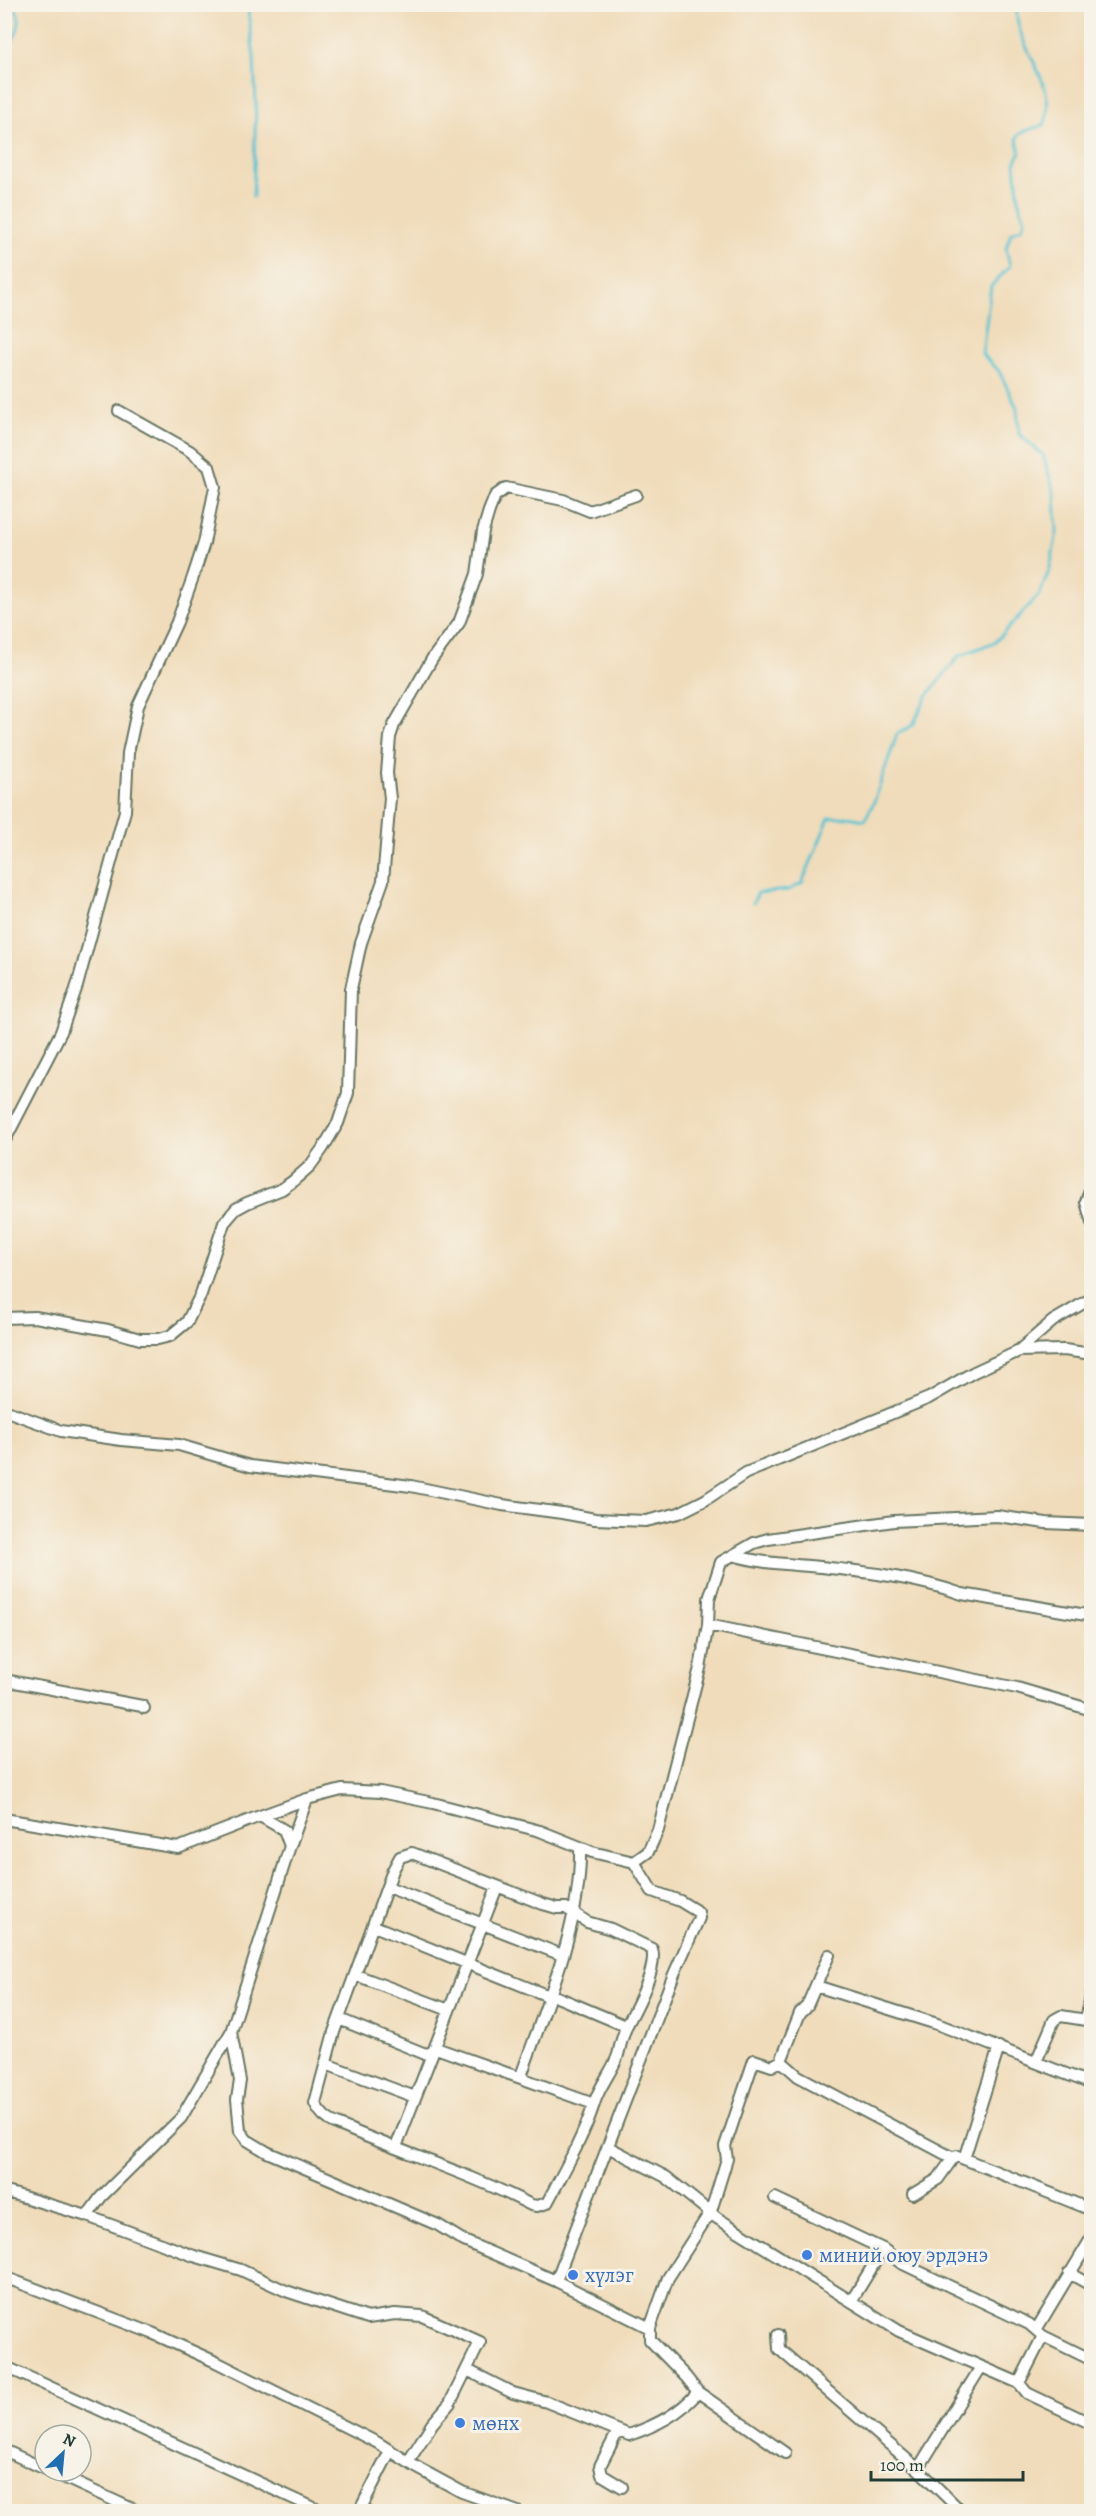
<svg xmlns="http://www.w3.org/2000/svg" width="1096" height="2516" viewBox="0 0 1096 2516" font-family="Alegreya,serif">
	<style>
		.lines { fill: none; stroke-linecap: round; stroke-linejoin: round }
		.stream { stroke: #57c2d1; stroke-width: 3 }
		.street-casing { stroke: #687563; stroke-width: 14 }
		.street { stroke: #fff; stroke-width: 10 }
		.shop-dot { fill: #3f7fe0; stroke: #f7f3e8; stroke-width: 2 }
		.labels { text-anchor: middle; stroke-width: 6; stroke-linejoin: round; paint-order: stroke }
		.shop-label { font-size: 21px; fill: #366cbe; stroke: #f7f3e8; text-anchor: start }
	</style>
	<rect width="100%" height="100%" fill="#f7f3e8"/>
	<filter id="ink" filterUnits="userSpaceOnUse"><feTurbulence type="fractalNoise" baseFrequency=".0167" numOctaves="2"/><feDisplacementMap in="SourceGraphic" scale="12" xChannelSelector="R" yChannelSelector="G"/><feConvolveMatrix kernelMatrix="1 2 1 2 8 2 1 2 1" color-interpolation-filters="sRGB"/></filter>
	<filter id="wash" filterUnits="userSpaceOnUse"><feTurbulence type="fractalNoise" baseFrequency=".008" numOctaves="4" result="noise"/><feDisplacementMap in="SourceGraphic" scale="24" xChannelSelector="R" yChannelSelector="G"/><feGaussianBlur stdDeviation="1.35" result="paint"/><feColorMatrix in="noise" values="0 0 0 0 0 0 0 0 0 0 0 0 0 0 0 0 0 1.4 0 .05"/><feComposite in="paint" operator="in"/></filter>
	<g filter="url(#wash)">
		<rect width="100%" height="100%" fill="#f0dcba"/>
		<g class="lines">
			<path class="stream" d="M247,4l7,53 2,48 -3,92
				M4,42l9,-2c7,-14 9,-22 0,-36
				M753,903l5,-10 31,-3 13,-7 27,-65 19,-1 17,3 9,-18 23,-68 16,-9 13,-28 33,-41 36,-14 45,-48 10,-26 7,-36 -2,-37 -12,-40 -24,-21 -2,-26 -18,-37 -17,-17 9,-68 19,-20 -4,-18 5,-15 11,-5 3,-8 -6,-18 -4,-39 5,-10 -3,-15 5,-6 22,-7c17,-43 -32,-78 -27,-121"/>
		</g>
	</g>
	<g filter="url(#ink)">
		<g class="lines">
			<defs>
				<path id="street" d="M4,1142l57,-110 16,-46 48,-175 3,-58 10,-47 39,-84 16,-45 11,-34 11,-56 -6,-20 -19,-16 -71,-40
					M1092,1183l-6,19 6,21
					M4,1318l31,-1 73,13 32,9h18l12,-3 17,-14 14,-28 23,-71 12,-14 11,-6 35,-14 11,-8 17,-15 13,-18 15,-25 10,-30 3,-104 10,-46 22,-62 7,-83 -3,-25 3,-36 4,-12 38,-66 27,-36 18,-49 6,-43 6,-20 6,-15 11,-8 57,12 27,11 46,-16
					M1017,1351l47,-1 28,4
					M4,1410l57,21 60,9 58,5 71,21 161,20 91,19 60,8 33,6 51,2 33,-8 26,-13 41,-27 183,-75 45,-26 43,-20 36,-31 39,-23
					M733,1555c29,9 58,9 88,12 47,5 96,11 141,27l130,22
					M708,1625l309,63 75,22
					M4,1680l138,26 2,2
					M4,1819l174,29 82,-32 47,-17 35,-9 38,2 53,11 107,28 40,16c2,76 -34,158 -59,229
					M290,1846l17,-47
					M580,1847l12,5 42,10 14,-10 10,-22 42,-162 8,-43 1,-26 12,-37 33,-19 14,-4 126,-18 103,-5 49,7 46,2
					M412,1853l131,51 14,4h9l21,14 24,7 41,20c6,19 -16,59 -25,76 -3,7 -7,21 -9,30 -6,17 -19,31 -24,49 -11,34 -30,67 -47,99l-10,3 -6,-1c-64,-33 -131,-53 -194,-81 -10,-4 -18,-12 -22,-21l19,-71 59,-162 7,-13z
					M388,1887l174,68
					M374,1926l172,69 4,-1 76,32
					M356,1975l93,35
					M816,1986l121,38 155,60
					M339,2019l84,34 6,1 7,-6 158,56
					M231,2032l9,49 -3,18 3,32 7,9 20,12 171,73 26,16 92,40 94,47v12l36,37 12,15 87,61
					M781,2061l19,-48 7,-7 22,-51
					M1036,2062l18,-42 7,-4 25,4 6,-29
					M326,2064l89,33
					M396,2147l101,-260
					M608,2147l58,30 51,41 182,113 120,52 8,10 65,31
					M964,2159l35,-112
					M913,2194l25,-15 15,-21
					M4,2196l6,-3 77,23 107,40 47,14 45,21 82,27 27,-4 27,2 58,26 -30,61 -18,21 -24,38
					M775,2198l108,51 18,14 128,61 14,12 49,24
					M87,2216l14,-19 80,-79 50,-86 59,-186 -6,-16 -24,-14
					M1069,2273l23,13
					M4,2277l148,56 64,29 162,81 38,24 46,25 56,20
					M556,2281l118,-307 25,-56 -1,-6 -18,-11 -28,-10 -18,-29
					M852,2300l31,-51
					M650,2328l18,-50 43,-67 16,-52 -2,-13 29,-86 18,6 9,-5 17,15 155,82 4,-2 135,54
					M1036,2330l56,-93
					M778,2335l1,14 139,120 44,43
					M4,2366l319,146
					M467,2370l46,23 34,9 82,33c26,-9 51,-21 69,-43
					M1019,2383l24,-47
					M618,2431l-18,35 2,9 20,12
					M4,2450l41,19
					M918,2469l63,-102
					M50,2471l89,41
					M359,2512l31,-61"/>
			</defs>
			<use href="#street" class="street-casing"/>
			<use href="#street" class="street"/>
		</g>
	</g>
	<g class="shop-dot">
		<circle cx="807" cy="2255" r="6"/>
		<circle cx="573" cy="2275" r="6"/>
		<circle cx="460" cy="2423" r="6"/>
	</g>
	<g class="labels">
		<g class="shop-label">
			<text x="819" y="2262">миний оюу эрдэнэ</text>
			<text x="585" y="2282">хүлэг</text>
			<text x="472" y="2430">мөнх</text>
		</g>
	</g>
	<rect width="1096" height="2516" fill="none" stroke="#f7f3e8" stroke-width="24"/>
	<g transform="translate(63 2453) rotate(26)"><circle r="28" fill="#f7f3e8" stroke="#a1aaa0" stroke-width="1.5"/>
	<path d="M0-4.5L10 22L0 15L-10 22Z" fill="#1f6fb2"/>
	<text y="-9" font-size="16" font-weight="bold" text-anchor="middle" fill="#1f3d34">N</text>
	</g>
	<path d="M871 2471v9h152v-9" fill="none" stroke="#1f3d34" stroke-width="3"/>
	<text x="880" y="2471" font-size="18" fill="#1f3d34" stroke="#f7f3e8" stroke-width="4.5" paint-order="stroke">100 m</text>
</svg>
